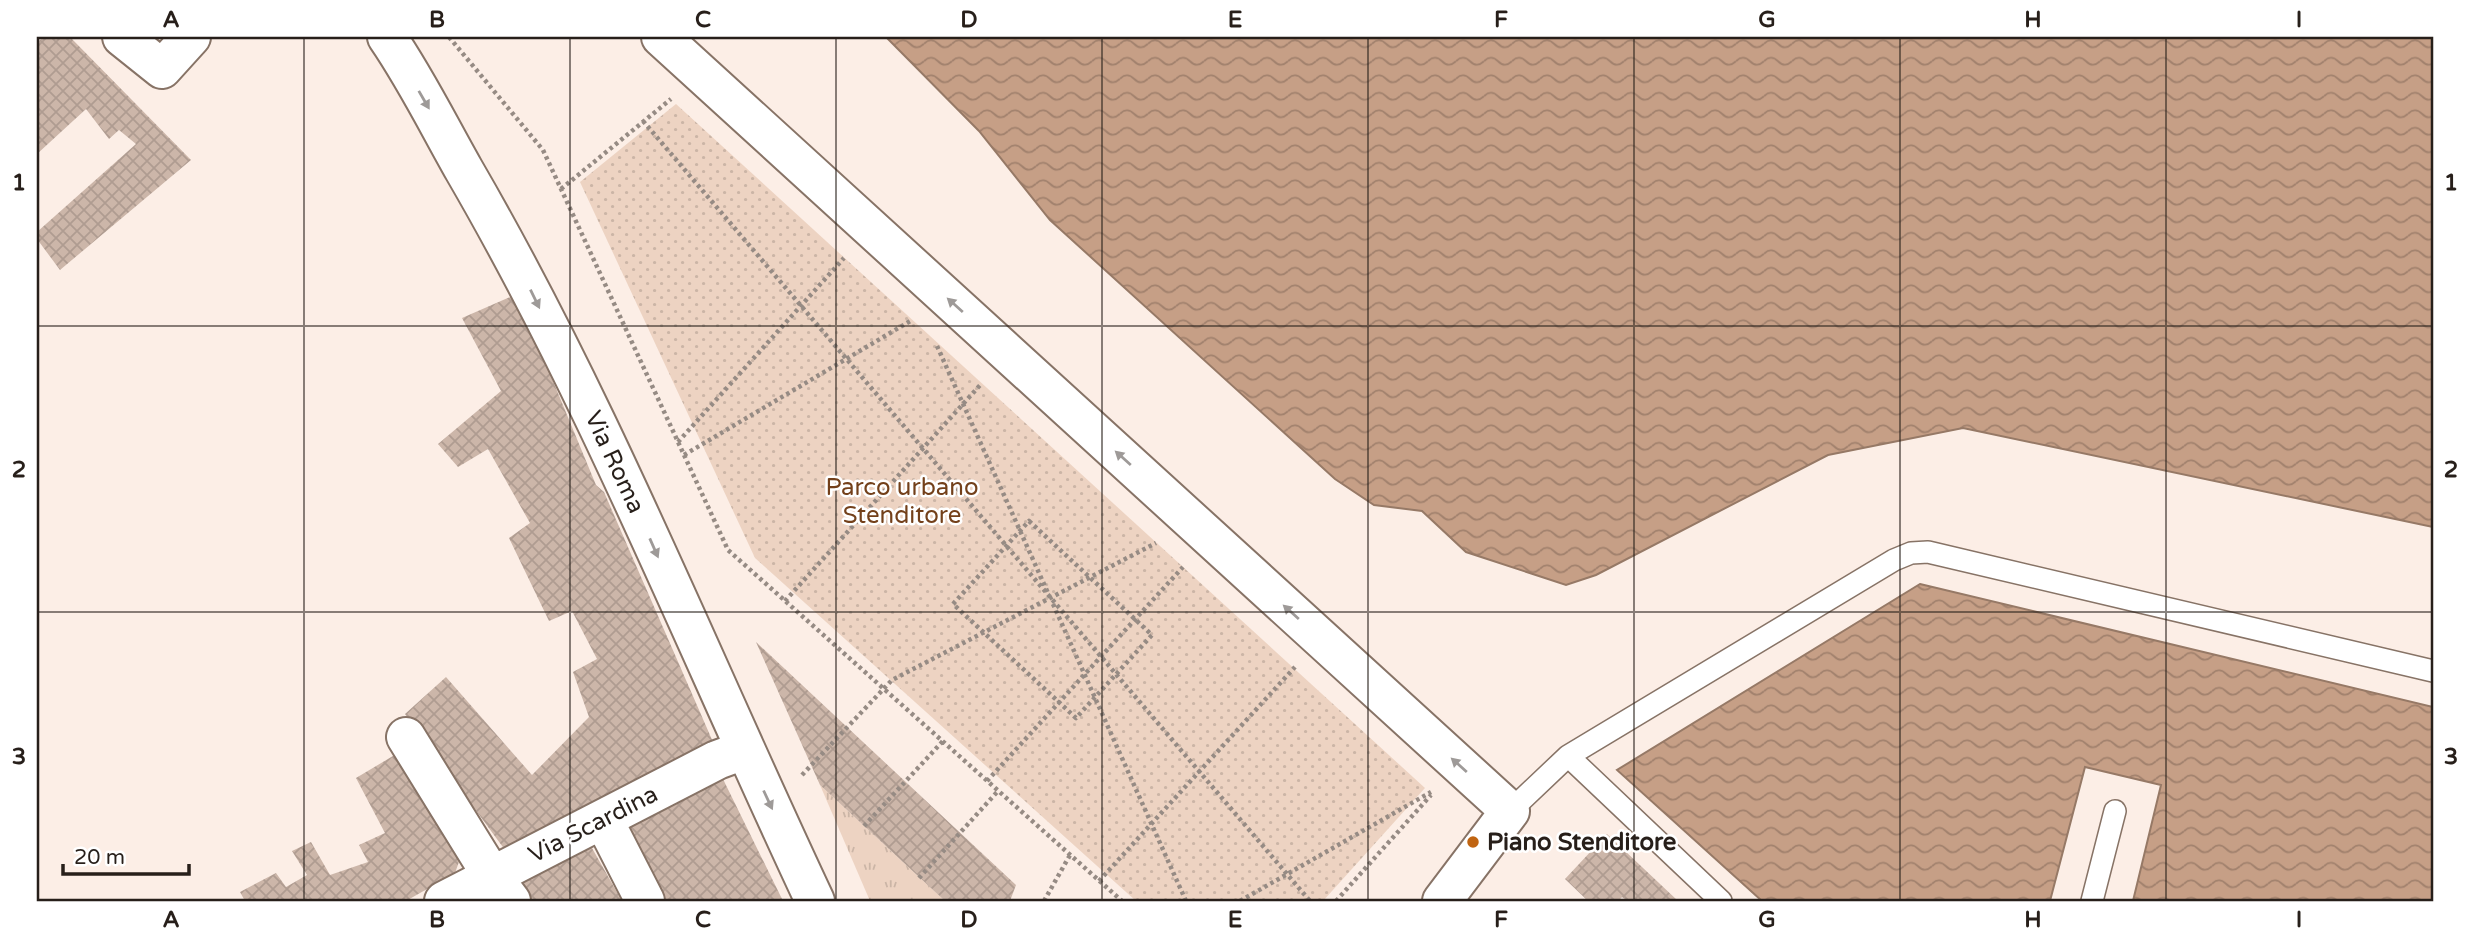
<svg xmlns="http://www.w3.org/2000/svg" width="2470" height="938" viewBox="0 0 2470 938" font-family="'Varela Round',sans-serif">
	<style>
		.grass { fill: url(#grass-tufts) }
		.park { fill: url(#park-dots) }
		.water { fill: url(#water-waves); stroke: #967966; stroke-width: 2 }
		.building { fill: url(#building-cross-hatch) }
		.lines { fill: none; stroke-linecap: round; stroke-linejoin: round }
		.lane-casing { stroke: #877366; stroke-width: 24 }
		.street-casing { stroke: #877366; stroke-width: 42 }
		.path { stroke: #968b84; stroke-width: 4.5; stroke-dasharray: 3.5 3.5; stroke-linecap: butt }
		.lane { stroke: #fff; stroke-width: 21 }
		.street { stroke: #fff; stroke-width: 38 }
		.oneway { fill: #9e9a98 }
		.grid { fill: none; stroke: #271f1a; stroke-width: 2; stroke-opacity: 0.55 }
		.poi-dot { fill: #c06411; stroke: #fff; stroke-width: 2.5 }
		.labels { text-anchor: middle; stroke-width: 5; stroke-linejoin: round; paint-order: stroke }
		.street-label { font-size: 24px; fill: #271f1a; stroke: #fff }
		.park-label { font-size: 24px; fill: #73401a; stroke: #fff }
		.poi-label { font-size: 24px; font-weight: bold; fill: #271f1a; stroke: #fff; text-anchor: start }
		.neatline { fill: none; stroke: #271f1a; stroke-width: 2.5 }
		.grid-label { font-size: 23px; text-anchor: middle; font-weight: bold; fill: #271f1a }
	</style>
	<defs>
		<pattern id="grass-tufts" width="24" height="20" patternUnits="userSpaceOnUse" patternTransform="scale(1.75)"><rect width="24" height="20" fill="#edd3c2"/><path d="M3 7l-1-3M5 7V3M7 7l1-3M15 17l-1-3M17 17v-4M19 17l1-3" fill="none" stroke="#cbb5a6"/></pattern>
		<pattern id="park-dots" width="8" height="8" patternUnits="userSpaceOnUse" patternTransform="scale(1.75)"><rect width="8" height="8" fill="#edd3c2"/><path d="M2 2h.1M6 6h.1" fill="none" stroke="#cbb5a6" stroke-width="1.8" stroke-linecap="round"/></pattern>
		<pattern id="water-waves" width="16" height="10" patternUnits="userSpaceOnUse" patternTransform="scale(1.75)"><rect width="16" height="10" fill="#c69f86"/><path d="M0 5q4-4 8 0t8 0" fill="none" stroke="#a1816d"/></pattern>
		<pattern id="building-cross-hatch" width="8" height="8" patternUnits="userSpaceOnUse" patternTransform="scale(1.75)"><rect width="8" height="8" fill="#ccb6a9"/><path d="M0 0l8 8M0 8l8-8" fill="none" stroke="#af9c91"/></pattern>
	</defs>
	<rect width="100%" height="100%" fill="#fceee6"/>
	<path class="grass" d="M820,785l125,116h-75z"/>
	<path class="park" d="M676,104l749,684 -102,113h-187l-381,-343 -175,-376z"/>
	<path class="water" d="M886,37h1547v490l-470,-99 -135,27 -232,120 -30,10 -100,-33 -44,-41 -48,-6 -39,-26 -285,-259 -71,-89z
		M1920,584l513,123v194h-300l28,-116 -76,-18 -35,134h-288l-145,-131z"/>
	<path class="building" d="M43,37h27l121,123 -131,110 -23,-31v-7l99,-88 -17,-14 -10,9 -23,-30 -49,45v-111z
		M517,294l79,191 8,7 109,250 -208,108 -100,-136 41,-37 86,98 57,-58 -16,-45 24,-13 -25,-48 -23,10 -40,-83 21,-15 -42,-74 -30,18 -20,-23 63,-53 -39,-73z
		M756,642l260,243 -6,16h-65l-125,-116z
		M403,750l57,109 -5,14 -49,28h-161l-5,-9 36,-19 10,14 21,-12 -15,-24 19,-9 19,33 38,-13 -9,-17 26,-12 -29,-55z
		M721,775l62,126h-123l-38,-74z
		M1607,834l70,66 -2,1h-48l-5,-4 -4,4h-30l-23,-22z
		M588,841l34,60h-93l-12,-21z"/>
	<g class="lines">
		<defs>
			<path id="lane" d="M1568,756l153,145
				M1510,811l58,-55 326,-196 17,-7 17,-1 505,119
				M2092,901l23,-90"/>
			<path id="street" d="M122,37l40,32 29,-32
				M387,37c29,42 52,89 77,133 136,234 236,487 351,731
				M661,37l849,774 -68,90
				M406,737l86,139 19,25
				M603,819l42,82
				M444,901l273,-141 27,-10"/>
		</defs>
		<use href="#lane" class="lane-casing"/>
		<use href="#street" class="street-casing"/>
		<path class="path" d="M449,37l94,113 185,400 394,351
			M643,121l667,780
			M561,189l110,-90
			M937,346l111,247
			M678,442l166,-184
			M684,455l228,-135
			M1029,521l123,114 -76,83 -123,-114z
			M785,601l197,-218
			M1053,604l133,297
			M802,775l90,-95 264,-137
			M987,781l196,-214
			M864,826l79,-85
			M919,878l79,-87
			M1099,881l196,-214
			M1044,901l26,-46
			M1240,901l191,-109
			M1336,901l95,-106"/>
		<use href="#lane" class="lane"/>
		<use href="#street" class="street"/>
	</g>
	<defs><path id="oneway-solid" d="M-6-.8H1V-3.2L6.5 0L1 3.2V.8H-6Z" transform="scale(1.75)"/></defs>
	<g class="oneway">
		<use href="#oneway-solid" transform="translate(424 100) rotate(60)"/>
		<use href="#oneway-solid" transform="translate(535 299) rotate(64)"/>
		<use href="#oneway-solid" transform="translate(955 305) rotate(-138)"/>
		<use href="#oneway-solid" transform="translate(1123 458) rotate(-138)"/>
		<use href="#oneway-solid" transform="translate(654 548) rotate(66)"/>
		<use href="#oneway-solid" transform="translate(1291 612) rotate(-138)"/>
		<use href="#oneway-solid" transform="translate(1459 765) rotate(-138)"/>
		<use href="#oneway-solid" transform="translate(768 800) rotate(65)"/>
	</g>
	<path class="grid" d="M304,37v864M570,37v864M836,37v864M1102,37v864M1368,37v864M1634,37v864M1900,37v864M2166,37v864M37,326h2396M37,612h2396"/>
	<circle class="poi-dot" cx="1473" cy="842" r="7"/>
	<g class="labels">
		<g class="street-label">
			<text transform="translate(615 462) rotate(65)" y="8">Via Roma</text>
			<text transform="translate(593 824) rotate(-27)" y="8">Via Scardina</text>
		</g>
		<g class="park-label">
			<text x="902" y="495">Parco urbano<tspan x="902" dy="28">Stenditore</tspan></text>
		</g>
		<g class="poi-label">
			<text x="1487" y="850">Piano Stenditore</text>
		</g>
	</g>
	<rect width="2470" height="938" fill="none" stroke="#ffffff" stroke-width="77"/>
	<path d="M63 864v10h126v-10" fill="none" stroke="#271f1a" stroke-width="3.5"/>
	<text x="74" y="864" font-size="21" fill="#271f1a" stroke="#ffffff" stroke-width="5" paint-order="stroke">20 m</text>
	<rect x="38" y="38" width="2394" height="862" class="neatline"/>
	<g class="grid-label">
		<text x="171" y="27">A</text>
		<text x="437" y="27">B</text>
		<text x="703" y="27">C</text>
		<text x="969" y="27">D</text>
		<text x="1235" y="27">E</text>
		<text x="1501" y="27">F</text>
		<text x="1767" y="27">G</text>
		<text x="2033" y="27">H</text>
		<text x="2299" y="27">I</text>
		<text x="19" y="190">1</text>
		<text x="2451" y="190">1</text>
		<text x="19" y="477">2</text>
		<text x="2451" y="477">2</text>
		<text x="19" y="764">3</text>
		<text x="2451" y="764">3</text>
		<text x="171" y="927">A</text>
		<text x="437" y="927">B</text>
		<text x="703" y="927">C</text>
		<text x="969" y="927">D</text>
		<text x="1235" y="927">E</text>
		<text x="1501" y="927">F</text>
		<text x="1767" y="927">G</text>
		<text x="2033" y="927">H</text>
		<text x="2299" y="927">I</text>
	</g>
</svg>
